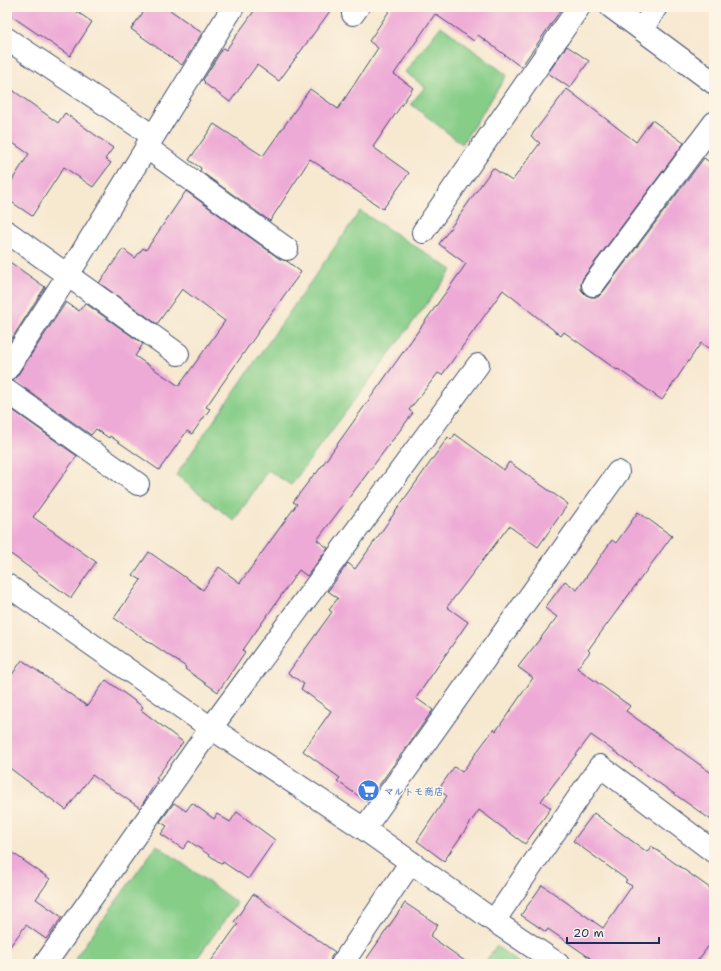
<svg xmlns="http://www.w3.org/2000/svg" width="721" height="971" viewBox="0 0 721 971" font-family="'Shantell Sans','Klee One',sans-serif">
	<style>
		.green { fill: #86cd88; stroke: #507e73 }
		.building { fill: #eeaad6 }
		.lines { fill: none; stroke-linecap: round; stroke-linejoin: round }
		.minor-casing { stroke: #3c4b6f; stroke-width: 24 }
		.minor { stroke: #fff; stroke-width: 22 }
		.labels { text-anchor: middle; stroke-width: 3; stroke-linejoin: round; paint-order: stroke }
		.shop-label { font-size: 10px; font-weight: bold; fill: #366cbe; stroke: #fcf5e5; text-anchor: start }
	</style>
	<rect width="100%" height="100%" fill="#fcf5e5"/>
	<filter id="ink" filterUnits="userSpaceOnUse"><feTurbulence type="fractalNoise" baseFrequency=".025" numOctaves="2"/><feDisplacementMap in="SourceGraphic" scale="8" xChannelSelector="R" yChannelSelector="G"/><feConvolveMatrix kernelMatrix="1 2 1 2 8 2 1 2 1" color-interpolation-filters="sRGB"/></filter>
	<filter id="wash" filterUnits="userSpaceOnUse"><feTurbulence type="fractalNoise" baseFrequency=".012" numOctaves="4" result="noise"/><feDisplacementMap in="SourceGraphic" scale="16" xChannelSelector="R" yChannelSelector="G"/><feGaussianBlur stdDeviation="0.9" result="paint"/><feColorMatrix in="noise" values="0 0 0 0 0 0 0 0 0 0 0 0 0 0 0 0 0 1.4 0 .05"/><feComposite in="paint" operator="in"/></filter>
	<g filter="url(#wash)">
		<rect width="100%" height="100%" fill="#f7e8d0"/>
		<path class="green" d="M441,26l66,49 -45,69 -51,-40 14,-17 -20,-15z
			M360,211l92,59 -161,215 -23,-15 -34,51 -58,-46z
			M157,845l80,58 -44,61h-110l-8,-6z
			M496,946l25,18h-36z"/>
		<g id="blocks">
			<path class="building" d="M7,7h63l22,15 -22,34 -63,-43z
				M147,7h19l36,26 -20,32 -51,-36z
				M257,7h76l-54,74 -22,-16 -27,37 -26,-19 1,-1 -2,-2 20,-32 3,2z
				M392,7h171l-42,60 -43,-32 -4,6 -39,-27 -41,60 19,14 -40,59 36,26 -26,36 -73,-50 -40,62 -70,-50 1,-3 -12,-8 25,-36 49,32 47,-67 28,20 40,-61 -9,-7z
				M567,46l22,15 -19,27 -22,-15z
				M7,86l51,37 7,-10 48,35 -8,11 6,4 -18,24 -29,-20 -32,49 -25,-17v-11l22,-34 -22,-15z
				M567,89l69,53 16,-22 32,23 -101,135 -2,5v7l5,5 5,2h7l5,-5 101,-134 10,7v187l-13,-9 -39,57 -44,-31 -1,1 -53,-38 -3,4 -58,-46 -61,85 -4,-2 -29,37 4,3 -96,127 11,8 -21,28 -8,-6 -56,80 2,2 -27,40 -33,-23 1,-2 -72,-49 27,-38 -8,-5 16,-23 54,38 16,-23 21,16 57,-79 -4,-2 22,-29 1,1 150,-210 -27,-20 54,-76 19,13 28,-38 -9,-7z
				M186,191l94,68 7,2 14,11 -44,61v1l-51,73 4,2 -18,25 -5,-3 -28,39 -49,-34 -1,2 -13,-9 -5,6 -78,-55 4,-4 49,-74 13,9 6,-8 58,41 -8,12 44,30 46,-65 -43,-32 -25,35 -58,-41 24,-34 12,9 8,-10 3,2z
				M7,260l38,27 -38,59z
				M7,406l70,50 -44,61 63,45 -25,36 -63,-46 -1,2z
				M455,434l49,36 5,-8 59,42 -30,43 -29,-21 -62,81 21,15 -52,76 17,12 -66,92 -30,-21 3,-3 -37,-27 28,-40 -30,-22 3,-5 -16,-11 44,-61 -3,-2 9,-12 -10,-7 20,-28 7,6 93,-132 3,3z
				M638,512l34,24 -84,114 2,2 -13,16 53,38 -4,5 88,64v47l-123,-87 -50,66 10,7 -26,36 -46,-34 -35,51 -27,-20 30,-45 -9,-6 16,-23 8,5 32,-43 2,2 37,-53 -15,-11 39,-50 -12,-9 20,-27 12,9 35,-50 4,3z
				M22,660l65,46 19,-26 37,27 -2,3 42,32 -27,36 2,1 -18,29 -48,-33 -26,35 -59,-44v-84z
				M174,803l12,8 6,-8 22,16 3,-5 13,8 7,-10 38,28 -27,39 -25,-17 -1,2 -33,-23 -6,8 -22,-15 6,-8 -7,-4z
				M594,813l53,39 4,-6 63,45v48l-19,25h-96l-51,-35 -2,3 -25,-17 21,-30 61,43 29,-42 -7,-4 2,-2 -54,-39z
				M7,849l43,30 -14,20 26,18 -16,22 -20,-14 -19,25z
				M253,894l82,58 -4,5 -1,7h-121l29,-40 -4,-2z
				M405,903l33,22 -8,11 39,28h-106z"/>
		</g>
	</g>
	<g filter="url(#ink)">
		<use href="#blocks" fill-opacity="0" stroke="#3c4b6f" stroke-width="1"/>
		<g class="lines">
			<defs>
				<path id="minor" d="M611,7l103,76
					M353,14l5,-7
					M642,30l14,-23
					M7,39l146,97
					M146,147l141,102
					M7,232l171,122
					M423,232l156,-225
					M593,285l121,-162
					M7,369l61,-94 165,-268
					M7,391l131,93
					M7,585l204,143 153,101 130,92 64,43
					M364,829l254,-357
					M494,921l106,-155 114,86
					M45,964l166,-236 267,-363
					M342,964l69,-102"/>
			</defs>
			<use href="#minor" class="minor-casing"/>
			<use href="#minor" class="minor"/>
		</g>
	</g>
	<defs>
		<symbol id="supermarket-disc" viewBox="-11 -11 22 22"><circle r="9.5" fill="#3f7fe0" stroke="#fcf5e5"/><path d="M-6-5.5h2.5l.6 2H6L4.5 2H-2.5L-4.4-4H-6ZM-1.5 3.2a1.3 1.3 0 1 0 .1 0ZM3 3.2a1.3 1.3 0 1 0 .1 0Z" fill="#fff"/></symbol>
	</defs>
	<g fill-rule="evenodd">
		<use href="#supermarket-disc" x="356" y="778" width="25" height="25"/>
	</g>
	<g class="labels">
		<g class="shop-label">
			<text x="384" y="795">マルトモ商店</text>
		</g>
	</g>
	<rect width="721" height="971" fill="none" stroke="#fcf5e5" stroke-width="24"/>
	<path d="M567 937v6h92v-6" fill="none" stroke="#1b2f5e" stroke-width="2"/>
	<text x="573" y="937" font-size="12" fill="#1b2f5e" stroke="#fcf5e5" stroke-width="3" paint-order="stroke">20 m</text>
</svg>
